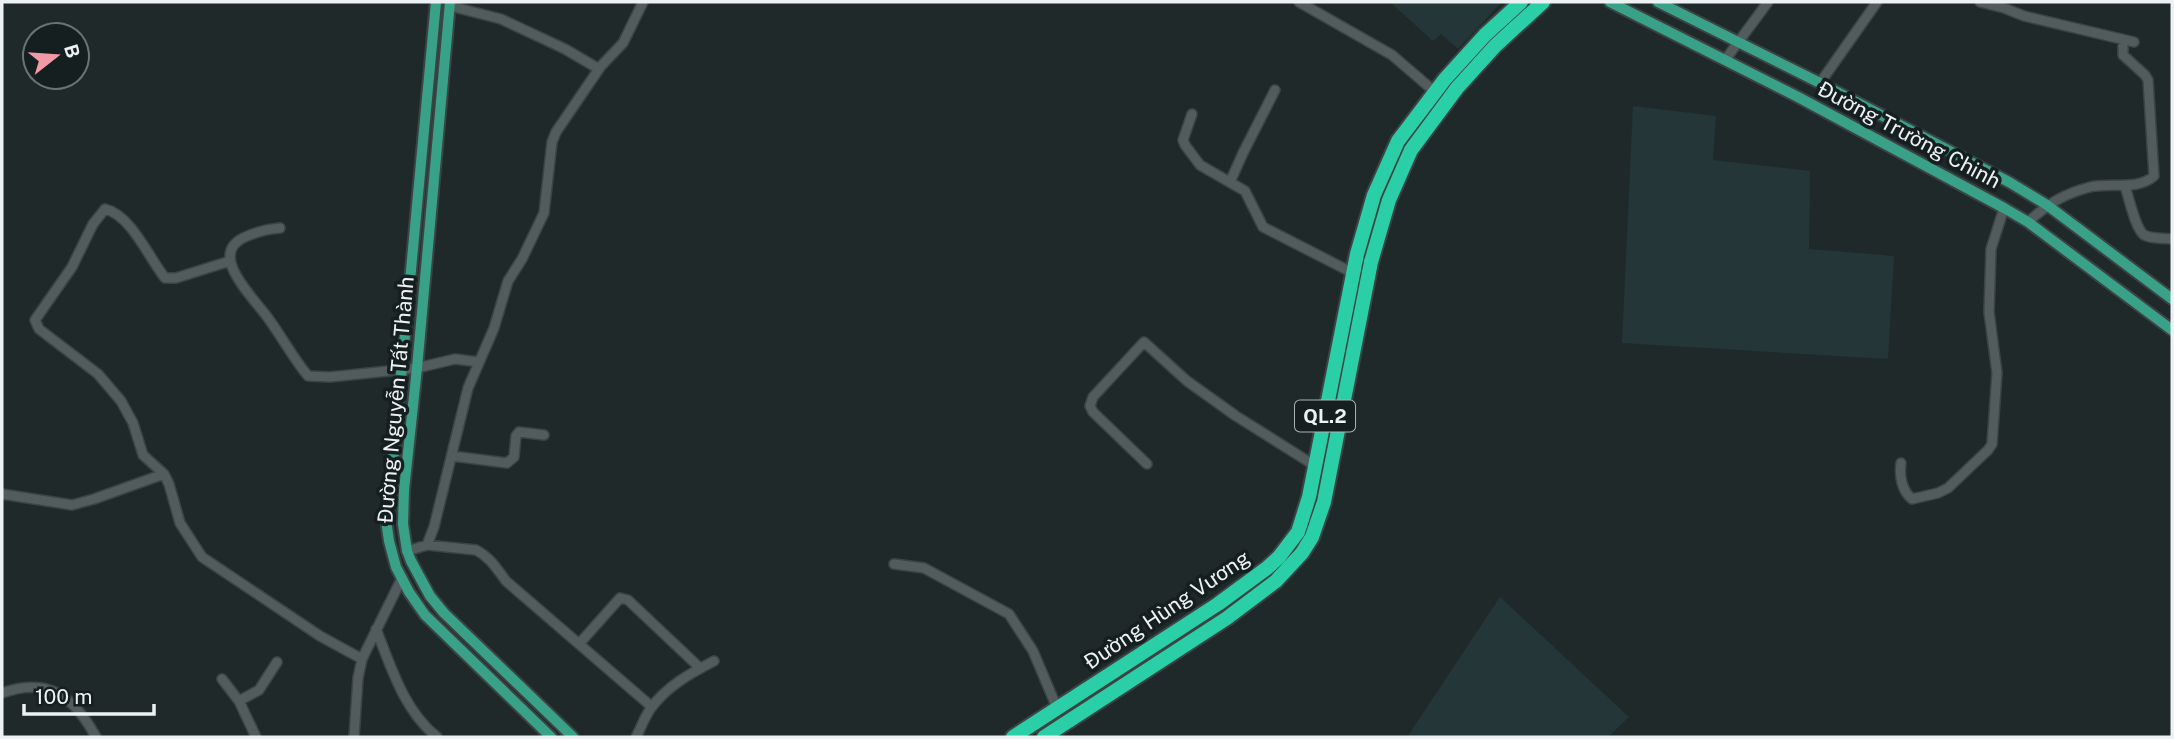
<svg xmlns="http://www.w3.org/2000/svg" width="2174" height="739" viewBox="0 0 2174 739" font-family="'Public Sans',sans-serif">
	<style>
		.built { fill: #243638 }
		.lines { fill: none; stroke-linecap: round; stroke-linejoin: round }
		.minor-casing { stroke: #3b4344; stroke-width: 12 }
		.major-casing { stroke: #3b4344; stroke-width: 14 }
		.highway-casing { stroke: #3b4344; stroke-width: 18 }
		.minor { stroke: #525c5d; stroke-width: 9 }
		.major { stroke: #3aa189; stroke-width: 10 }
		.highway { stroke: #2acfa7; stroke-width: 14 }
		.labels { text-anchor: middle; stroke-width: 7; stroke-linejoin: round; paint-order: stroke }
		.shield { fill: #161f20; stroke: #acb3b4; stroke-width: 2 }
		.shield-label { font-size: 19px; font-weight: bold; fill: #ecf2f3 }
		.street-label { font-size: 21px; fill: #ecf2f3; stroke: #161f20 }
	</style>
	<rect width="100%" height="100%" fill="#1f292a"/>
	<path class="built" d="M1390,2h112l-44,47 -17,-15 -8,7z
		M1633,106l83,10 -3,44 97,11 -1,78 85,7 -6,103 -266,-16z
		M1500,597l129,120 -21,20h-201z"/>
	<g class="lines">
		<defs>
			<path id="minor" d="M1299,2l93,53 43,37
				M1980,2l24,6 20,8 110,26
				M450,6l51,13 64,30 34,20
				M1725,60l43,-58
				M1820,83l57,-81
				M1192,114l-9,26 2,5 15,20 45,26 18,36 90,46
				M1230,182l13,-29 32,-63
				M2125,186c4,12 10,42 19,49 7,4 20,3 28,4
				M2028,222c20,-18 35,-28 62,-35 21,-5 47,4 64,-11l-6,-96 -3,-5 -22,-20v-15
				M280,228c-13,1 -25,4 -37,10 -35,18 11,60 25,80 14,19 25,40 40,58l22,1 87,-9 38,-9 24,3
				M230,261l-54,17h-11c-16,-20 -34,-63 -60,-69l-12,15 -21,43 -37,53 4,9 59,45 23,27 12,22 10,32 21,19 5,10 11,39 22,34 118,79 42,23
				M452,456l55,7 7,-6 2,-21 3,-4 25,3
				M1901,463c-2,13 1,28 11,36l26,-6 10,-5 40,-38 4,-6 5,-71 -8,-61 2,-63 13,-41
				M1147,464l-54,-52 -3,-6 3,-9 51,-55 43,39 49,35 81,51
				M2,494l70,11 22,-6 70,-25
				M427,545l7,-18 34,-139 26,-60 14,-47 14,-22 22,-46 8,-71 4,-10 45,-66 22,-23 20,-41
				M407,551l20,-6 49,5c14,7 21,19 30,31l146,126
				M894,564l30,4 85,46 24,37 24,57
				M376,629c15,38 28,82 61,108
				M579,644l41,-46 8,2 72,68
				M222,679l17,22 17,36
				M2,693c47,-17 72,4 94,44
				M239,701l20,-11 18,-28
				M354,737l4,-59 4,-19 40,-81
				M636,737c5,-9 9,-21 15,-29 16,-22 40,-35 63,-47"/>
			<path id="major" d="M436,2l-49,525 2,14 7,26 13,25 16,23 126,122
				M450,2l-33,366 -13,122 -1,34 4,27 4,10 19,35 14,17 129,124
				M1610,2l188,95 206,111 24,14 144,108
				M1658,2l162,81 189,99 38,23 125,94"/>
			<path id="highway" d="M1013,737l205,-133 49,-36 12,-11 19,-25 11,-35 48,-243 17,-59 24,-54 47,-62 40,-44 36,-33
				M1044,737l183,-119 49,-37 26,-28 10,-16 12,-35 47,-240 18,-62 22,-50 46,-62 38,-42 48,-44"/>
		</defs>
		<use href="#minor" class="minor-casing"/>
		<use href="#major" class="major-casing"/>
		<use href="#highway" class="highway-casing"/>
		<use href="#minor" class="minor"/>
		<use href="#major" class="major"/>
		<use href="#highway" class="highway"/>
	</g>
	<g class="labels">
		<rect class="shield" x="1295" y="400.5" width="60" height="31" rx="5"/>
		<g class="shield-label">
			<text x="1325" y="423">QL.2</text>
		</g>
		<g class="street-label">
			<text transform="translate(1909 135) rotate(28)" y="7">Đường Trường Chinh</text>
			<text transform="translate(396 400) rotate(-85)" y="7">Đường Nguyễn Tất Thành</text>
			<text transform="translate(1167 610) rotate(-34)" y="7">Đường Hùng Vương</text>
		</g>
	</g>
	<rect width="2174" height="739" fill="none" stroke="#ecf2f3" stroke-width="7"/>
	<g transform="translate(56 56) rotate(73)"><circle r="33" fill="#161f20" stroke="#6c7374" stroke-width="2"/>
	<path d="M0-5L12 26L0 18L-12 26Z" fill="#f39aa9"/>
	<text y="-10" font-size="19" font-weight="bold" text-anchor="middle" fill="#ecf2f3">B</text>
	</g>
	<path d="M24 704v10h130v-10" fill="none" stroke="#ecf2f3" stroke-width="3.5"/>
	<text x="35" y="704" font-size="21" fill="#ecf2f3" stroke="#161f20" stroke-width="5" paint-order="stroke">100 m</text>
</svg>
